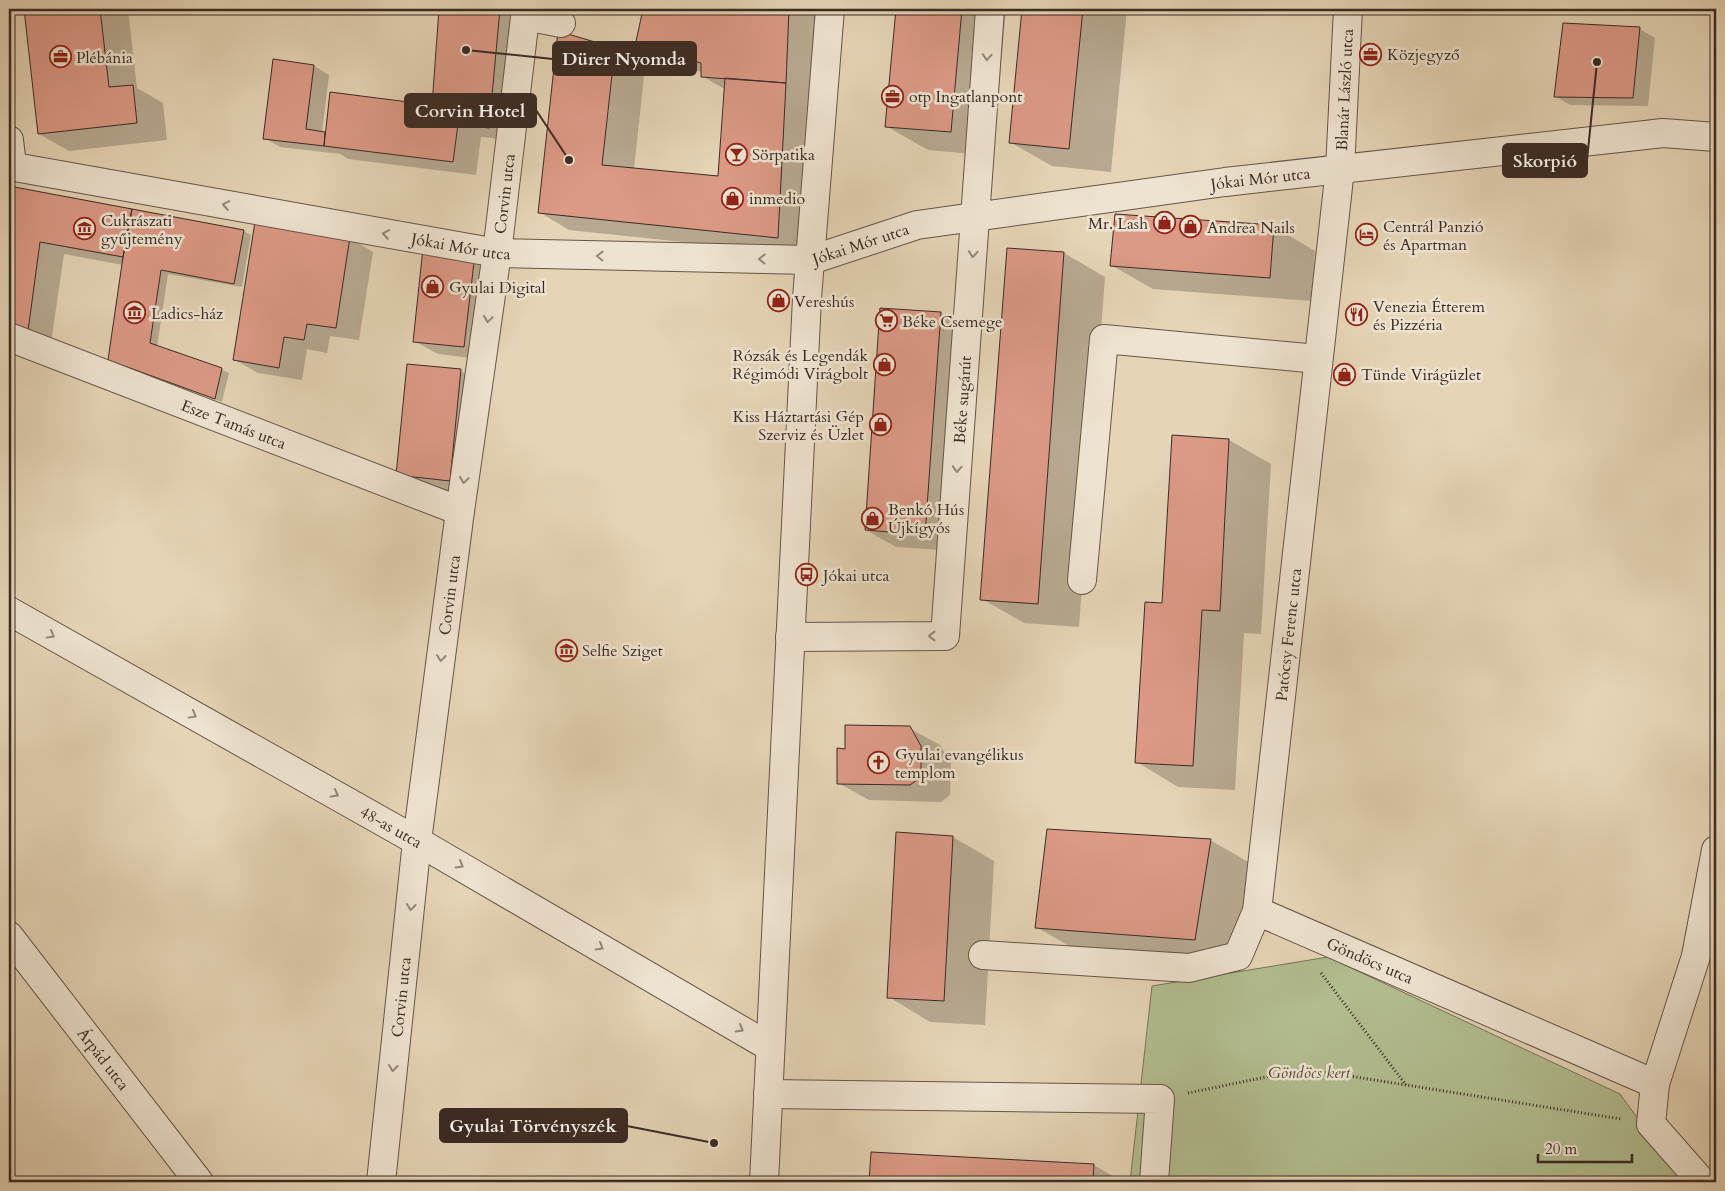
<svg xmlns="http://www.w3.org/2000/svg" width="1725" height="1191" viewBox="0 0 1725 1191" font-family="Cardo,serif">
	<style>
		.green { fill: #b2bd90; stroke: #76745a }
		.shadow { fill: #0003 }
		.building { fill: #dc9986; stroke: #3a2b25 }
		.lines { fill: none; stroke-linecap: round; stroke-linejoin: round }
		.minor-casing { stroke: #655549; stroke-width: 30 }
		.path { stroke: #3a2b25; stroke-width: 3; stroke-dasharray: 1 2.5; stroke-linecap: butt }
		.minor { stroke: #eee3d0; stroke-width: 28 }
		.oneway { stroke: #94877a }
		.labels { text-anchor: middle; stroke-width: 5; stroke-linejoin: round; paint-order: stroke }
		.poi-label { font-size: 16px; fill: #3a2b25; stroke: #eee3d0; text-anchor: start }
		.street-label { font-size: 16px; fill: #3a2b25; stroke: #eee3d0 }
		.park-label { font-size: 16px; font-style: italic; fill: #52483a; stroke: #eee3d0 }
		.leader { fill: none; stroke: #3a2b25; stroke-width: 2 }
		.callout-dot { fill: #3a2b25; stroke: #eee3d0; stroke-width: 2 }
		.callout { fill: #3a2b25; stroke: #3a2b25; stroke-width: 2 }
		.callout-label { font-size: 18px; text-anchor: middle; font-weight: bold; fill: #fff }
	</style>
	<rect width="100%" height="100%" fill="#e5d4b6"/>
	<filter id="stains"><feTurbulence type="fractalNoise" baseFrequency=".004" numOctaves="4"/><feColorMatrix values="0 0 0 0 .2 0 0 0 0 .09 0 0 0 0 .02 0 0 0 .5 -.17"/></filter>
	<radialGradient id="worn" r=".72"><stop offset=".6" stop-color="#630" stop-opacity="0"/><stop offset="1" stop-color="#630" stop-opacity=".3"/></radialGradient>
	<path class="green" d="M1328,957l292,137 64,88h-554l22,-196z"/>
	<path class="shadow" d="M25,9h103l9,79 26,15 4,37 -98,11 -30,-17z
		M440,9h85l-13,131 -31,-3 -5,38 -128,-16 -8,-5 -60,-7 -15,-9 49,-72 15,9 -7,58h4l107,-27z
		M644,9h176l-13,246 -238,-25 -30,-18 20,-179 56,17 30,17 -11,102 85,8 7,-87 -24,-14v-4l-35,-9 -30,-17z
		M897,9h109l-13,147 -65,-6 -42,-24z
		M1023,9h104l-16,163 -59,-6 -42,-24z
		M1564,24l76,5 15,9 -7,68 -78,-1 -15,-9z
		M9,188l234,43 8,4 -9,52 -74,-13 -11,73 64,22 8,4 -7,29 -105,-38 -7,-5 13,-94 -59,-11 -13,89 -42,-17z
		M1273,226l42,25 -3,50 -159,-12 -42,-24z
		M350,238l23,14 -14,88 -29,-4 -3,17 -20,-4 -5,31 -44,-7 -23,-13z
		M1064,253l41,24 -26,350 -55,-4 -42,-24z
		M474,255l23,14 -10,91 -49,-6 -24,-13z
		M940,313l31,17 -16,221 -59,-4 -30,-17z
		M461,371l23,13 -11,110 -53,-6 -23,-13z
		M1229,440l42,24 -10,170 -17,-1 -9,157 -57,-3 -41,-25 26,-157z
		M909,728l31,17 11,19 -1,31 -9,7 -72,-2 -31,-17 8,-33z
		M953,837l41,24 -9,164 -55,-3 -41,-25z
		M1210,840l42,24 -16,100 -158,-13 -42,-24z
		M872,1153l222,12 29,17h-253z"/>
	<path class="building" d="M24,9h76l9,78 24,-2 4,38 -99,11z
		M439,9h61l-11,119 -31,-4 -5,38 -129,-16 6,-54 102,13z
		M643,9h146l-3,74 -85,-6v-14l-66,-17z
		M896,9h66l-11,123 -66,-5z
		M1022,9h61l-14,140 -60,-6z
		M1563,23l77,4 -7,71 -79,-1z
		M558,31l57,17 -13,117 116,11 7,-98 61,5 -8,155 -240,-25z
		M273,59l41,6 -8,64 19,3 -1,14 -61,-7z
		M9,186l123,23 -9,48 -83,-15 -12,89 -19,-8z
		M132,209l112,21 -10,54 -73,-14 -11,73 72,25 -7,31 -107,-39 15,-103z
		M1115,214l159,11 -4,53 -160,-12z
		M255,222l95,15 -14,91 -29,-4 -3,16 -20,-3 -5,31 -46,-8z
		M423,248l52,6 -11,93 -51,-5z
		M1007,248l57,4 -26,352 -58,-4z
		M880,308l61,4 -16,223 -60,-5z
		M407,364l54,5 -11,112 -54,-6z
		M1172,435l57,4 -9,172 -18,-1 -9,156 -58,-3 10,-161 17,1z
		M845,725l65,1 11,20v31l-11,8 -73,-1v-36l8,1z
		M1047,829l164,10 -16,101 -160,-12z
		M896,832l57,4 -9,165 -57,-3z
		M871,1152l223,12 -1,18h-224z"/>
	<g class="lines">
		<defs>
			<g id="minor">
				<path d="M525,16l36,7"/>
				<path d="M9,140l3,26"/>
				<path id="s1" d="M9,166l488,87 314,7 106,-35 308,-43 438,-49 53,4"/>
				<path id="s2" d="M9,337l451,174"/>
				<path d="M1082,580l22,-241 214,20"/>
				<path id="s3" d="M9,611l408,230 353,206"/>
				<path id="s4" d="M790,637l155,-1 45,-627"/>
				<path id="s5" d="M1257,911l83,-742 8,-160"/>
				<path id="s6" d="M9,936l190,246"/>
				<path id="s7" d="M983,955l206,13 49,-12 19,-45 398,173 -4,40 51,58"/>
				<path d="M1655,1084l41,-128 20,-106"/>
				<path d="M768,1094l392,5 -6,83"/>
				<path id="s8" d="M381,1182l36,-341 43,-330 37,-258 29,-244"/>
				<path d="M764,1182l43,-884 23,-289"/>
			</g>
		</defs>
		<use href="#minor" class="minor-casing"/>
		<path class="path" d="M1321,973l85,112
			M1188,1093l117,-24 316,50"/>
		<use href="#minor" class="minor"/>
	</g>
	<defs><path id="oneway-chevron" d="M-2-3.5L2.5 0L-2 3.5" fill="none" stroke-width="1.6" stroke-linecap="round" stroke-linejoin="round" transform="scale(1.25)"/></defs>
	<g class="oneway">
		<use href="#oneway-chevron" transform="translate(987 57) rotate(94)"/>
		<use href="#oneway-chevron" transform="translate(226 205) rotate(-170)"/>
		<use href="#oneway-chevron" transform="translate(386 234) rotate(-170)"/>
		<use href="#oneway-chevron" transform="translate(973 254) rotate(94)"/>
		<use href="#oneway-chevron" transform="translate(600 256) rotate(-179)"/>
		<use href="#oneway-chevron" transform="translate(762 259) rotate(-179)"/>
		<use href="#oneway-chevron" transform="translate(488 319) rotate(98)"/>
		<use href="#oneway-chevron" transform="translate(957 469) rotate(94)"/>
		<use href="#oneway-chevron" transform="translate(464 480) rotate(98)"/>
		<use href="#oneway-chevron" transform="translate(51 635) rotate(29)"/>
		<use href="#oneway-chevron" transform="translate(932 636) rotate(180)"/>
		<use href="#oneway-chevron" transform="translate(441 658) rotate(97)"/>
		<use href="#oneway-chevron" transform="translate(193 715) rotate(29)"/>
		<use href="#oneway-chevron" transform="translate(335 794) rotate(29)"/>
		<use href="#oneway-chevron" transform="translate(460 865) rotate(30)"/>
		<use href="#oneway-chevron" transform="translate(411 907) rotate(96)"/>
		<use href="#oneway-chevron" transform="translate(600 947) rotate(30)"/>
		<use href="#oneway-chevron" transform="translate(740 1029) rotate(30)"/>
		<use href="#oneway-chevron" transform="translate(393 1068) rotate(96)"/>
	</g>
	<defs>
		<symbol id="office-ring" viewBox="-11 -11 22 22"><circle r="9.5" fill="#eee3d0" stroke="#8f2418" stroke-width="1.5"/><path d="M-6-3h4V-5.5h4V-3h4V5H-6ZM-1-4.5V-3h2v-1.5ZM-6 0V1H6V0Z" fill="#8f2418"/></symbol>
		<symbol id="bar-ring" viewBox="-11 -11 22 22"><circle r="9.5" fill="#eee3d0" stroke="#8f2418" stroke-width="1.5"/><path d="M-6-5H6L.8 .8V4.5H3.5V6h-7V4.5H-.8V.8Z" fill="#8f2418"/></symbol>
		<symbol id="shop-ring" viewBox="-11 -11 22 22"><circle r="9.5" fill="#eee3d0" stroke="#8f2418" stroke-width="1.5"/><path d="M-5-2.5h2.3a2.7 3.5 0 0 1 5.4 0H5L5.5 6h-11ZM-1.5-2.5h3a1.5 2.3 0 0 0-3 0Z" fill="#8f2418"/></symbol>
		<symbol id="museum-ring" viewBox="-11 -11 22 22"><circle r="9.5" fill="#eee3d0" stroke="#8f2418" stroke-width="1.5"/><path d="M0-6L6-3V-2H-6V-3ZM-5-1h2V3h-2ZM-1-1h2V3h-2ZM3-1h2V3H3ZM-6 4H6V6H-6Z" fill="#8f2418"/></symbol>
		<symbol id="hotel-ring" viewBox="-11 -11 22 22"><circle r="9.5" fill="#eee3d0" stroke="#8f2418" stroke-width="1.5"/><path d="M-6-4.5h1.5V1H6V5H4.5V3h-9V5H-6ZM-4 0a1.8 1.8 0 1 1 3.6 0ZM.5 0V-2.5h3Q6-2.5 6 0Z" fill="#8f2418"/></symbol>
		<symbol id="restaurant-ring" viewBox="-11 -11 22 22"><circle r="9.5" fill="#eee3d0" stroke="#8f2418" stroke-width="1.5"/><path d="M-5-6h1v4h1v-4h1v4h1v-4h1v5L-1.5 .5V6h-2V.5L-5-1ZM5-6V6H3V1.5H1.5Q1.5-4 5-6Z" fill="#8f2418"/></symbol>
		<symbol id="supermarket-ring" viewBox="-11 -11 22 22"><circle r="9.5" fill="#eee3d0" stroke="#8f2418" stroke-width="1.5"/><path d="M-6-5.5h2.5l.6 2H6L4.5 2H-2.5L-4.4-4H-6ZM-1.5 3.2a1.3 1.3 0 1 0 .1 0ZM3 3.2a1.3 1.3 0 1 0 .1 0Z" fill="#8f2418"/></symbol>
		<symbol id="bus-ring" viewBox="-11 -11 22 22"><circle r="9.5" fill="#eee3d0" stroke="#8f2418" stroke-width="1.5"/><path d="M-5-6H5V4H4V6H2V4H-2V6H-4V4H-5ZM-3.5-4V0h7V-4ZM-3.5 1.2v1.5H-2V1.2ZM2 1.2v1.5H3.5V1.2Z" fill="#8f2418"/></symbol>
		<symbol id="church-ring" viewBox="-11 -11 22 22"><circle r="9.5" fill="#eee3d0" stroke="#8f2418" stroke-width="1.5"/><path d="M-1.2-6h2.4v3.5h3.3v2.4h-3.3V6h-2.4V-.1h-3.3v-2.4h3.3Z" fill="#8f2418"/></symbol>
	</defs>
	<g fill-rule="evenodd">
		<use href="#office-ring" x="1358" y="42" width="25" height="25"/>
		<use href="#office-ring" x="48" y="44" width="25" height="25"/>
		<use href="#office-ring" x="880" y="84" width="25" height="25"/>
		<use href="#bar-ring" x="724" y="142" width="25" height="25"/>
		<use href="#shop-ring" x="720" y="186" width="25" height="25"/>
		<use href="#shop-ring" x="1152" y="210" width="25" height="25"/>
		<use href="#shop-ring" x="1178" y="214" width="25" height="25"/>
		<use href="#museum-ring" x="72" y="216" width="25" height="25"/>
		<use href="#hotel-ring" x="1354" y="222" width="25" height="25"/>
		<use href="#shop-ring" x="420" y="274" width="25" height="25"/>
		<use href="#shop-ring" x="766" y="288" width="25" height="25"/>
		<use href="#museum-ring" x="122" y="300" width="25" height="25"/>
		<use href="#restaurant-ring" x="1344" y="302" width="25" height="25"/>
		<use href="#supermarket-ring" x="874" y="308" width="25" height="25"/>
		<use href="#shop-ring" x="872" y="352" width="25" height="25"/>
		<use href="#shop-ring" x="1332" y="362" width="25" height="25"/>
		<use href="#shop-ring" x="868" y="412" width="25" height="25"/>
		<use href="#shop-ring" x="860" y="506" width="25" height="25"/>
		<use href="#bus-ring" x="794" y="562" width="25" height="25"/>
		<use href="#museum-ring" x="554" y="638" width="25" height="25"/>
		<use href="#church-ring" x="866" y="750" width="25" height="25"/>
	</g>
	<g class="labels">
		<g class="poi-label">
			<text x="1387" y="60">Közjegyző</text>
			<text x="76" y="63">Plébánia</text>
			<text x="909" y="102">otp Ingatlanpont</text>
			<text x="752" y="160">Sörpatika</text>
			<text x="749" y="204">inmedio</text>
			<text x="101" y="226">Cukrászati<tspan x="101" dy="18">gyűjtemény</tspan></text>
			<text x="1148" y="229" text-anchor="end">Mr. Lash</text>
			<text x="1383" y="232">Centrál Panzió<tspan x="1383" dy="18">és Apartman</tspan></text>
			<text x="1207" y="233">Andrea Nails</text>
			<text x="449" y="293">Gyulai Digital</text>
			<text x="794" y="307">Vereshús</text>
			<text x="1373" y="312">Venezia Étterem<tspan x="1373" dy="18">és Pizzéria</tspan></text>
			<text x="151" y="319">Ladics-ház</text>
			<text x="902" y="327">Béke Csemege</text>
			<text x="868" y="361" text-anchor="end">Rózsák és Legendák<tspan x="868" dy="18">Régimódi Virágbolt</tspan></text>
			<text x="1361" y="380">Tünde Virágüzlet</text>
			<text x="864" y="422" text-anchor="end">Kiss Háztartási Gép<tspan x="864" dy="18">Szerviz és Üzlet</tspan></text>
			<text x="888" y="515">Benkó Hús<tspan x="888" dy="18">Újkígyós</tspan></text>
			<text x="823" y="581">Jókai utca</text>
			<text x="582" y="656">Selfie Sziget</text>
			<text x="895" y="760">Gyulai evangélikus<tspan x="895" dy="18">templom</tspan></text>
		</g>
		<g class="street-label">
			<text dy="6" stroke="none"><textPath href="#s5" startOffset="826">Blanár László utca</textPath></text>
			<text dy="6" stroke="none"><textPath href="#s1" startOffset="1268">Jókai Mór utca</textPath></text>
			<text dy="6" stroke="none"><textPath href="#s8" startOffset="996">Corvin utca</textPath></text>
			<text dy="6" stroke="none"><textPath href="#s1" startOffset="862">Jókai Mór utca</textPath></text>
			<text dy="6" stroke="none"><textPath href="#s1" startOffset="459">Jókai Mór utca</textPath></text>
			<text dy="6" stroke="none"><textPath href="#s4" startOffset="392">Béke sugárút</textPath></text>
			<text dy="6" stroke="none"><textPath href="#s2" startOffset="241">Esze Tamás utca</textPath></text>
			<text dy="6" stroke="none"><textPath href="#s8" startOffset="591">Corvin utca</textPath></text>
			<text dy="6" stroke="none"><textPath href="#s5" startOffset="278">Patócsy Ferenc utca</textPath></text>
			<text dy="6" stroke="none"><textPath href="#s3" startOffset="439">48-as utca</textPath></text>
			<text dy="6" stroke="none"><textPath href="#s7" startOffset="429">Göndöcs utca</textPath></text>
			<text dy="6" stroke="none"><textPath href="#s8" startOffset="186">Corvin utca</textPath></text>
			<text dy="6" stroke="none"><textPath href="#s6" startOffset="155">Árpád utca</textPath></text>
		</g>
		<g class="park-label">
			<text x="1309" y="1078">Göndöcs kert</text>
		</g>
	</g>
	<path class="leader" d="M466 50L553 59M569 160L536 110M1597 62L1587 160M714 1143L627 1126"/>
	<g class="callout-dot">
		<circle cx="466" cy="50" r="5"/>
		<circle cx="569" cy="160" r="5"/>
		<circle cx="1597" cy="62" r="5"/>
		<circle cx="714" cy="1143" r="5"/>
	</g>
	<g class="callout">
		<rect x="553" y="42" width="143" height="33" rx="5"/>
		<rect x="405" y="94" width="131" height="33" rx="5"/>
		<rect x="1503" y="144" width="84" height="33" rx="5"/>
		<rect x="440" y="1109" width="187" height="33" rx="5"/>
	</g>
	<g class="callout-label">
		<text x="624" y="65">Dürer Nyomda</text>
		<text x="470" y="117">Corvin Hotel</text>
		<text x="1545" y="167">Skorpió</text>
		<text x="533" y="1132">Gyulai Törvényszék</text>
	</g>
	<rect width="1725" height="1191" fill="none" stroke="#e5d4b6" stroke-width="30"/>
	<rect x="10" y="10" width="1705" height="1171" fill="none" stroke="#3a2b25" stroke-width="2.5"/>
	<rect x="15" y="15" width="1695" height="1161" fill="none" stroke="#3a2b25"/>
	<path d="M1538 1154v8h94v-8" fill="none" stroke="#3a2b25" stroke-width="2.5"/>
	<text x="1545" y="1154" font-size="15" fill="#3a2b25" stroke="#eee3d0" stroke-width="4" paint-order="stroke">20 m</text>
	<rect width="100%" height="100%" filter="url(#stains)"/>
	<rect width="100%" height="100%" fill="url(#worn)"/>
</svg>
